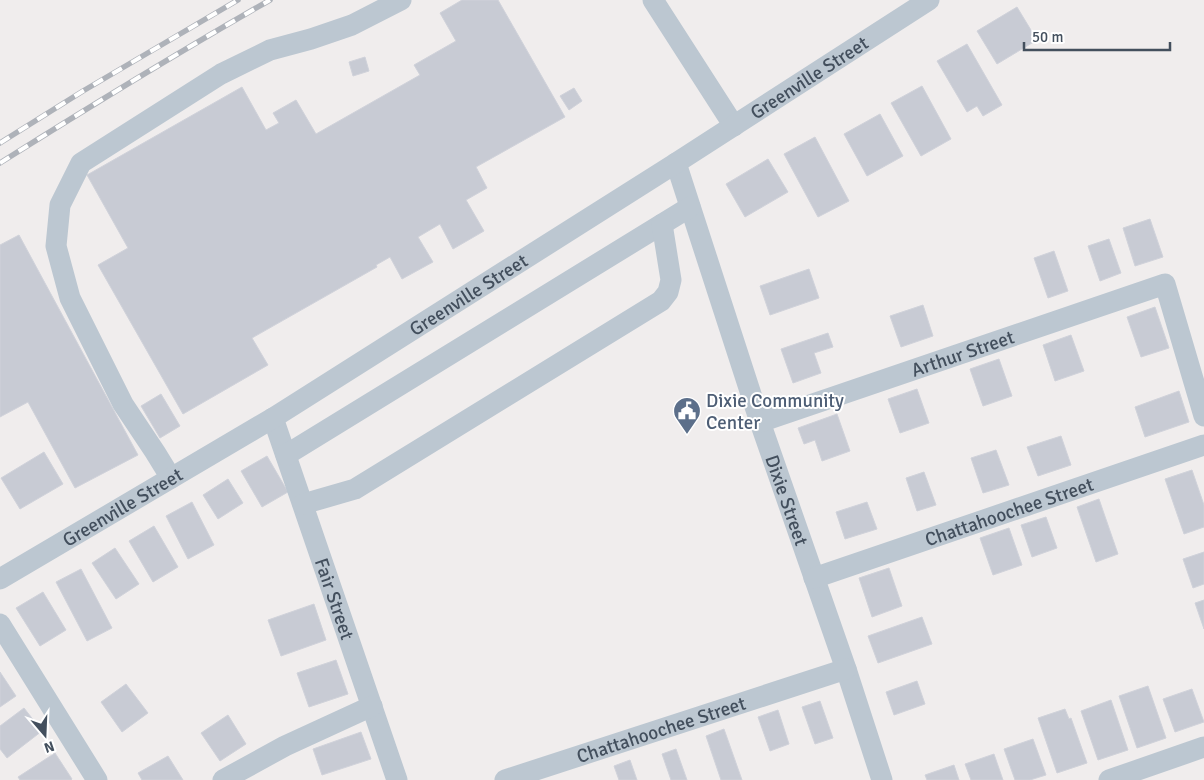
<svg xmlns="http://www.w3.org/2000/svg" width="1204" height="780" viewBox="0 0 1204 780" font-family="Signika,sans-serif">
	<style>
		.building { fill: #c8cbd4; stroke: #d0d2da }
		.lines { fill: none; stroke-linecap: round; stroke-linejoin: round }
		.minor { stroke: #bcc7d1; stroke-width: 21 }
		.rail-casing { stroke: #aeb2b9; stroke-width: 5.5 }
		.rail { stroke: #fff; stroke-width: 4; stroke-dasharray: 11; stroke-linecap: butt }
		.labels { text-anchor: middle; stroke-width: 4; stroke-linejoin: round; paint-order: stroke }
		.street-label { font-size: 19px; fill: #434f5d; stroke: #fff }
		.service-label { font-size: 19px; fill: #4e5e75; stroke: #fff; text-anchor: start }
	</style>
	<rect width="100%" height="100%" fill="#f0eded"/>
	<path class="building" d="M462,0h36l67,117 -89,50 11,21 -21,12 18,31 -31,18 -13,-25 -22,13 15,25 -31,17 -12,-22 -14,8 1,2 -125,71 16,27 -85,49 -85,-149 30,-17 -41,-73 155,-88 24,43 13,-7 -6,-10 23,-13 20,34 104,-59 -6,-10 42,-24 -16,-28z
		M1017,7l20,33 -40,24 -20,-33z
		M967,44l35,61 -19,11 -6,-10 -10,6 -30,-51z
		M365,57l4,14 -16,5 -4,-14z
		M922,86l29,53 -30,17 -30,-53z
		M574,88l8,13 -13,9 -9,-14z
		M880,114l23,42 -36,20 -23,-42z
		M815,137l34,64 -31,16 -34,-63z
		M768,159l20,33 -43,25 -19,-33z
		M1150,219l13,38 -28,9 -12,-38z
		M19,235l119,220 -63,33 -47,-86 -28,15v-172z
		M1109,239l12,34 -21,8 -12,-35z
		M1054,251l14,40 -20,7 -14,-40z
		M809,269l10,29 -49,17 -10,-29z
		M923,305l10,31 -32,11 -11,-31z
		M1155,307l14,41 -28,9 -14,-40z
		M828,333l5,14 -19,6 7,20 -28,10 -12,-34z
		M1071,335l13,36 -29,10 -12,-36z
		M999,359l13,37 -29,10 -13,-37z
		M917,389l12,34 -29,10 -12,-34z
		M1179,391l10,31 -44,15 -10,-30z
		M161,394l19,32 -20,12 -19,-32z
		M837,414l13,37 -28,10 -7,-21 -11,4 -6,-16z
		M1061,436l10,29 -33,11 -11,-29z
		M996,450l13,35 -26,8 -12,-35z
		M44,452l19,32 -43,25 -19,-31z
		M267,456l21,36 -26,15 -21,-36z
		M1192,470l12,35v22l-20,7 -19,-55z
		M924,472l12,33 -19,6 -11,-33z
		M228,479l15,24 -25,16 -15,-24z
		M1099,499l19,55 -22,8 -19,-55z
		M192,502l22,43 -26,14 -22,-43z
		M867,502l10,27 -32,10 -9,-27z
		M1046,517l11,31 -25,9 -11,-32z
		M154,526l24,41 -25,15 -24,-41z
		M1009,528l13,37 -29,10 -13,-37z
		M115,548l24,36 -23,15 -24,-36z
		M1204,552v32l-11,4 -10,-29z
		M889,568l13,38 -30,11 -13,-39z
		M81,569l31,59 -25,13 -31,-59z
		M43,592l23,38 -26,16 -24,-38z
		M1204,600v29l-9,-26z
		M314,604l12,36 -45,16 -13,-36z
		M922,617l10,27 -54,19 -10,-27z
		M336,660l12,34 -39,13 -12,-34z
		M0,672l16,24 -16,11z
		M917,681l8,23 -31,11 -8,-23z
		M126,684l22,29 -26,19 -21,-30z
		M1148,686l18,52 -29,10 -18,-52z
		M1192,689l12,33 -29,10 -12,-33z
		M1111,700l17,50 -30,10 -17,-49z
		M820,701l13,37 -18,6 -13,-37z
		M24,708l18,23 -35,27 -7,-9v-23z
		M1065,709l4,10 2,-1 16,45 -30,10 -19,-55z
		M778,710l11,34 -19,7 -12,-34z
		M228,715l18,29 -26,17 -19,-28z
		M724,729l18,51h-21l-15,-44z
		M361,732l10,27 -49,16 -9,-26z
		M1033,739l13,36 -16,5h-15l-11,-31z
		M676,749l11,31h-16l-9,-26z
		M55,753l17,26 -1,1h-51l-2,-3z
		M994,754l9,26h-32l-6,-16z
		M168,756l15,24h-41l-4,-7z
		M630,760l7,20h-18l-5,-14z
		M954,765l5,15h-32l-2,-5z"/>
	<g class="lines">
		<g class="minor">
			<path d="M653,0l81,126"/>
			<path id="s1" d="M676,163l84,259 86,247 36,111"/>
			<path id="s2" d="M273,418l124,362"/>
			<path id="s3" d="M760,422l405,-138 39,132"/>
			<path d="M286,455l404,-248"/>
			<path d="M171,478l-16,-26 -32,-48 -53,-106 -14,-52 4,-41 21,-42 140,-89 49,-24 41,-11 41,-14 49,-25"/>
			<path d="M303,504l52,-15 306,-188 7,-9 3,-12 -9,-56"/>
			<path id="s4" d="M814,578l390,-133"/>
			<path id="s5" d="M0,579l273,-161 403,-255 253,-163"/>
			<path d="M0,624l97,156"/>
			<path d="M223,780l62,-34 87,-40"/>
			<path id="s6" d="M505,780l341,-111"/>
			<path d="M1109,780l95,-33"/>
		</g>
		<defs>
			<path id="rail" d="M0,143l83,-52 155,-91
				M0,163c89,-56 179,-111 270,-163"/>
		</defs>
		<use href="#rail" class="rail-casing"/>
		<use href="#rail" class="rail"/>
	</g>
	<defs>
		<symbol id="civic-pin" viewBox="-11 -11 22 30"><path d="M0 17L-7.5 6A9.5 9.5 0 1 1 7.5 6Z" fill="#5c6f8a" stroke="#fff"/><path d="M-.6-6.5H3V-4.5H.6V-3L4-1V1h2V6H-6V1h2V-1L-.6-3ZM-1.2 2.5V6h2.4V2.5Z" fill="#fff"/></symbol>
	</defs>
	<g fill-rule="evenodd">
		<use href="#civic-pin" x="671" y="395" width="32" height="43"/>
	</g>
	<g class="labels">
		<g class="street-label">
			<text dy="7" stroke="none"><textPath href="#s5" startOffset="952">Greenville Street</textPath></text>
			<text dy="7" stroke="none"><textPath href="#s5" startOffset="548">Greenville Street</textPath></text>
			<text dy="7" stroke="none"><textPath href="#s3" startOffset="214">Arthur Street</textPath></text>
			<text dy="7" stroke="none"><textPath href="#s1" startOffset="355">Dixie Street</textPath></text>
			<text dy="7" stroke="none"><textPath href="#s5" startOffset="142">Greenville Street</textPath></text>
			<text dy="7" stroke="none"><textPath href="#s4" startOffset="206">Chattahoochee Street</textPath></text>
			<text dy="7" stroke="none"><textPath href="#s2" startOffset="191">Fair Street</textPath></text>
			<text dy="7" stroke="none"><textPath href="#s6" startOffset="164">Chattahoochee Street</textPath></text>
		</g>
		<g class="service-label">
			<text x="706" y="407">Dixie Community<tspan x="706" dy="22">Center</tspan></text>
		</g>
	</g>
	<g transform="translate(45 735) rotate(161)" stroke="#ffffff" stroke-width="4" paint-order="stroke">
	<path d="M0-4L9 19L0 12L-9 19Z" fill="#434f5d"/>
	<text y="-8" font-size="14" font-weight="bold" text-anchor="middle" fill="#434f5d">N</text>
	</g>
	<path d="M1024 42v8h146v-8" fill="none" stroke="#434f5d" stroke-width="2.5"/>
	<text x="1032" y="42" font-size="15" fill="#434f5d" stroke="#ffffff" stroke-width="4" paint-order="stroke">50 m</text>
</svg>
